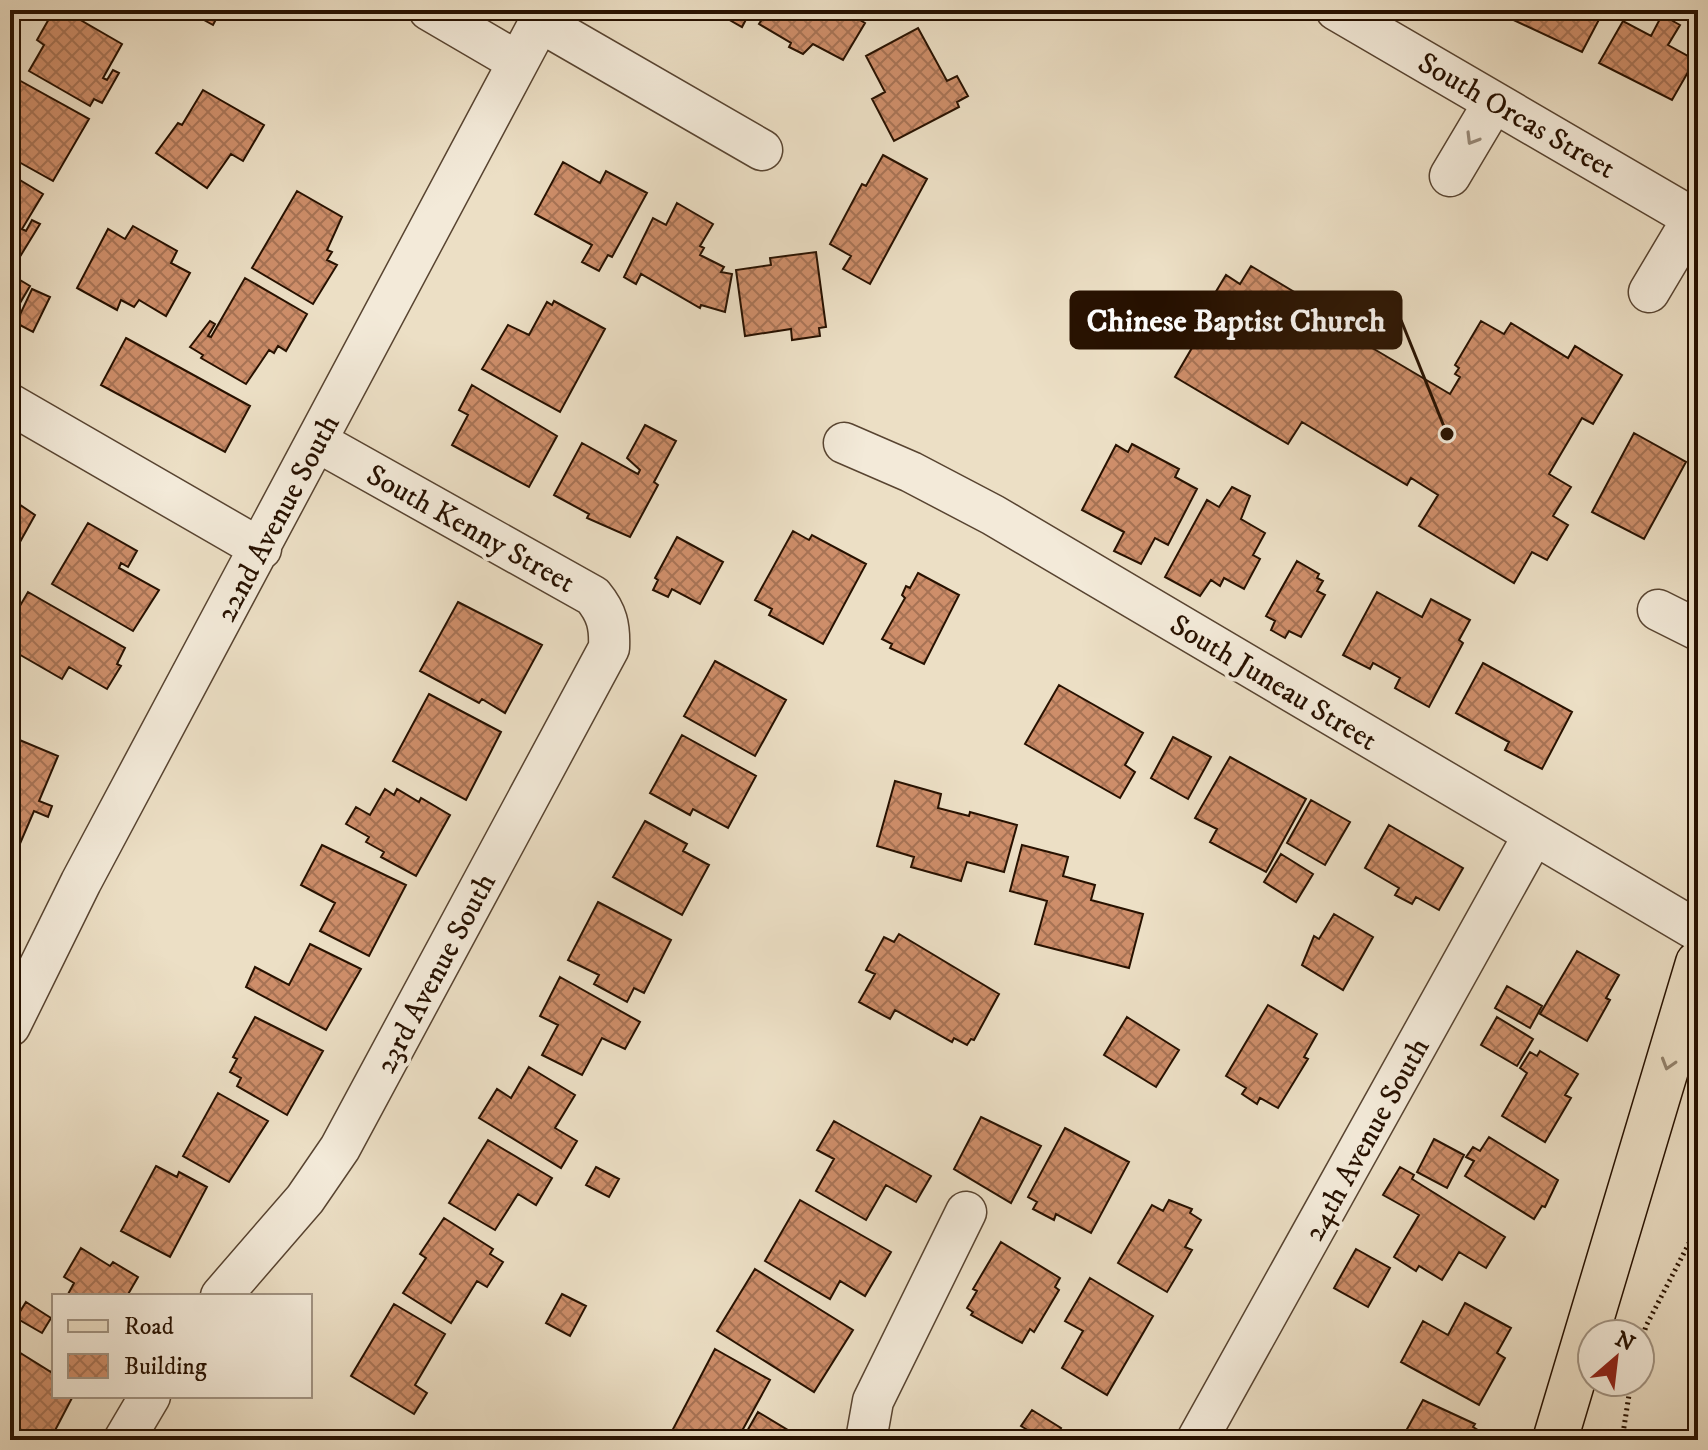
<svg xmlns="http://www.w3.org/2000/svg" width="1708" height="1450" viewBox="0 0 1708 1450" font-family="'IM FELL DW Pica',serif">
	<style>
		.building { fill: url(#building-cross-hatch); stroke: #271100; stroke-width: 2 }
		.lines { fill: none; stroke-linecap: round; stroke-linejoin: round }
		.minor-casing { stroke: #584431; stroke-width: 43 }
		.major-casing { stroke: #271100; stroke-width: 47 }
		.path { stroke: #271100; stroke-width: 5; stroke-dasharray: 2 4; stroke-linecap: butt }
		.minor { stroke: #f3ead9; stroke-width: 40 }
		.major { stroke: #ecdfc5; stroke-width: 44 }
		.oneway { stroke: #978877 }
		.oneway2 { stroke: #93826c }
		.labels { text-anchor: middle; stroke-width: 8; stroke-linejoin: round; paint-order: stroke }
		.street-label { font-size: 30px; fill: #271100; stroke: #f3ead9 }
		.leader { fill: none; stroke: #271100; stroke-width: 3 }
		.callout-dot { fill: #271100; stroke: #f3ead9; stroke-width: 3 }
		.callout { fill: #271100; stroke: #271100; stroke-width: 3 }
		.callout-label { font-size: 32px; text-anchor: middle; font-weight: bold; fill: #fff }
	</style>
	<defs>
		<pattern id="building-cross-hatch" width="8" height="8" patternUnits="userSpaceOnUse" patternTransform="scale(2)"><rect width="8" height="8" fill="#ce8e6a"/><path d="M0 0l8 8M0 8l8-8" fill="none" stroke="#a77355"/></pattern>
	</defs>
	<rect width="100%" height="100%" fill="#ecdfc5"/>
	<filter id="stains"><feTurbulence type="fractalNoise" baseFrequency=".0025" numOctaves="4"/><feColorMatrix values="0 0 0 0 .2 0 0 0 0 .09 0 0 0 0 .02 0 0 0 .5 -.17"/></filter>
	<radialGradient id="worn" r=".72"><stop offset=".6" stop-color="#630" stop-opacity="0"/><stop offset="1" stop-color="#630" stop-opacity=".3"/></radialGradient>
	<path class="building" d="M54,10h9l59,34 -19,34 4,2 6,-10 6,3 -17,30 -8,-4 -4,7 -61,-35 15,-26 -7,-5z
		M186,10h35l-8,15z
		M700,10h51l-9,17 -30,-17 -3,5z
		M768,10h75l22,13 -22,37 -30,-16 -10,10 -14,-7 2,-4 -32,-19z
		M1508,10h96l-22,42 -77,-36z
		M1662,15l18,10 -12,20 27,15 -23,40 -73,-37 24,-42 28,15z
		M918,28l29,53 10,-5 11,20 -11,6 2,5 -65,34 -22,-42 13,-7 -19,-36z
		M17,79l72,40 -36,62 -43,-24v-66z
		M203,90l61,35 -21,36 -12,-7 -24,34 -51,-35 22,-30 4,2z
		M883,155l44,24 -57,105 -27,-15 8,-13 -21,-12 32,-60 4,2z
		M563,162l37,21 6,-12 41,22 -35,64 -4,-2 -9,16 -17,-9 10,-17 -57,-31z
		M10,174l33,20 -21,35 4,2 6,-11 8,4 -19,31 -9,-6 -2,3z
		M297,191l45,26 -15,33 5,2 -5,8 10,5 -24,39 -61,-36z
		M677,203l36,21 -13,22 4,2 -4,7 24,12 -3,5 11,2 -7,38 -24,-7 -1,3 -59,-34 -5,10 -12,-7 29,-59 13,7z
		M133,226l44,25 -6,12 19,10 -24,43 -27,-16 -5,7 -13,-7 -4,10 -40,-22 31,-59 17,10z
		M816,252l10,75 -7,1 1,8 -28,4 -1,-11 -46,7 -9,-66 35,-5 -1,-7z
		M1251,266l105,63 -4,7 98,58 10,-17 -5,-3 4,-6 -4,-3 26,-44 23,13 7,-11 57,35 7,-12 47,29 -29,49 -11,-6 -33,56 22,13 -18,29 15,9 -21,35 -15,-8 -18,31 -95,-57 19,-31 -27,-17 -4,7 -105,-63 -14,22 -113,-67 35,-60 -7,-4 23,-38 14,9z
		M10,274l20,12 -20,34z
		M245,278l62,36 -21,37 -8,-5 -4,7 -5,-3 -23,34 -45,-26 2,-3 -13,-8 20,-26 5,3 -7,12 3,1z
		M32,289l18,8 -17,35 -17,-9z
		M554,301l51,28 -45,83 -78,-43 26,-44 21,10 18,-33 5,3z
		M126,338l124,68 -25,46 -124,-67z
		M472,385l85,51 -28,51 -77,-42 16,-30 -9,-5z
		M645,425l31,16 -22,41 4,3 -28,52 -43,-19 2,-4 -35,-19 28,-52 56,31 2,-4 -13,-12z
		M1634,433l52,29 -42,77 -52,-27z
		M1132,444l47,25 -4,8 22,12 -29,56 -13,-7 -14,26 -27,-13 10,-19 -42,-22 34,-65 12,7z
		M1232,487l18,9 -9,23 24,14 -12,22 7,4 -16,30 -20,-11 -4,8 -9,-6 -11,16 -35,-19 42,-77 12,7z
		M10,498l25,17 -25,45z
		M88,523l49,28 -9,16 -7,-4 -2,5 40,22 -26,41 -81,-47z
		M793,531l16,9 3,-5 54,29 -43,80 -54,-29 3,-6 -17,-9z
		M677,537l46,25 -23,42 -28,-15 -4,8 -15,-7 5,-10 -3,-2z
		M1297,561l22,13 -2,4 6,3 -6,10 8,4 -24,42 -12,-6 -4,7 -14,-8 4,-9 -9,-5z
		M918,573l41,22 -35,69 -34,-16 2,-4 -10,-5 23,-41 -3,-3 4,-9 4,2z
		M28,592l97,56 -8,16 4,2 -14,23 -38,-22 -7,12 -52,-30v-26z
		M1377,592l45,25 9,-18 39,21 -11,20 4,3 -34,64 -34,-19 5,-10 -27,-15 -3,6 -27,-14z
		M458,602l84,43 -37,68 -23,-14 -3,4 -59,-32z
		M715,661l71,39 -31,56 -71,-40z
		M1483,663l89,49 -30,57 -37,-19 4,-8 -53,-29z
		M1059,685l84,48 -18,32 10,7 -15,26 -95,-54z
		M429,694l72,38 -35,68 -73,-39z
		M682,735l74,41 -28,52 -35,-19 -3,6 -40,-22z
		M10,736l48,20 -19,45 13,5 -4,11 -14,-6 -15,35 -3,-1 -6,13z
		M1173,737l38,20 -23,42 -37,-21z
		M1230,757l76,42 -40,73 -56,-30 7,-13 -22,-11z
		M895,781l46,13 -3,14 31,8 1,-4 47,13 -13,47 -37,-10 -6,19 -50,-14 3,-10 -37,-11z
		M385,789l9,6 3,-6 22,13 2,-4 29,17 -34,61 -35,-19 3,-5 -18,-10 3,-5 -23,-13 10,-17 14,8z
		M1311,800l39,22 -25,43 -38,-22z
		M645,821l42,23 -4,7 26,14 -27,50 -69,-38z
		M1389,825l74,43 -24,42 -23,-13 -4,7 -17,-9 4,-7 -34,-20z
		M322,845l84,40 -37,71 -49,-25 15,-28 -34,-18z
		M1022,845l46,12 -5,19 32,9 -4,15 52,14 -14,54 -94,-24 12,-43 -37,-10z
		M1281,854l32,20 -17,28 -32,-20z
		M598,902l73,38 -27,53 -10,-5 -7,14 -33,-18 5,-9 -31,-15z
		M1334,914l39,23 -30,53 -41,-25 12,-29 5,3z
		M899,934l100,60 -25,46 -3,-1 -4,6 -13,-7 -2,4 -57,-32 -5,9 -31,-17 16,-28 -9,-4 18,-33 10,5z
		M310,944l51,25 -35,61 -80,-43 9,-20 34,18z
		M1577,951l42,24 -13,23 4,2 -23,41 -47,-27z
		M560,977l80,45 -15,27 -23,-11 -20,37 -40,-20 16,-30 -18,-9z
		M1507,986l35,20 -12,22 -35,-20z
		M1268,1005l49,29 -13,23 4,2 -30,49 -18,-10 -3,6 -15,-10 4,-6 -20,-12z
		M255,1017l68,34 -36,64 -50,-29 4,-8 -11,-6 7,-13 -4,-2z
		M1127,1017l52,33 -23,37 -52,-32z
		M1497,1017l36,22 -16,27 -36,-21z
		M1540,1051l38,23 -13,21 6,3 -26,44 -43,-26 25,-43 -7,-5 10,-16 7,4z
		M529,1067l46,28 -20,33 22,13 -16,27 -82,-50 18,-29 14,9z
		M218,1093l50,28 -39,61 -46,-26z
		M981,1117l60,29 -30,57 -57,-34z
		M834,1121l97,55 -15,26 -30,-17 -20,35 -50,-29 18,-32 -17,-9z
		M1065,1128l64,34 -38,71 -35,-19 -2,6 -21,-11 4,-7 -9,-5z
		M1489,1137l69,43 -13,27 -3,-1 -8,13 -69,-43 9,-15 -8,-4 7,-10 7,4z
		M1434,1139l30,16 -17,33 -30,-16z
		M488,1140l64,38 -16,27 -18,-11 -23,36 -46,-27z
		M156,1166l21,11 2,-5 28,15 -37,70 -49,-26z
		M596,1167l23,12 -10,18 -23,-12z
		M1400,1167l14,8 -2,4 93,58 -19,31 -27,-16 -17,28 -23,-14 -3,5 -22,-14 25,-42 -36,-20z
		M800,1200l91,52 -26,44 -25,-15 -10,18 -65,-38z
		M1169,1200l23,9 -2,4 11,7 -16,27 7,3 -25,42 -49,-29 34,-58 11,6z
		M444,1218l49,31 -3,5 13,8 -16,25 -10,-6 -26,42 -48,-30 23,-35 -6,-4z
		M1001,1242l59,36 -5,9 4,3 -25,42 -4,-3 -8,14 -51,-28 2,-3 -6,-4 10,-17 -4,-2z
		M81,1248l29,18 3,-4 25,15 -11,19h-60l7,-13 -10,-6z
		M1356,1249l34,19 -22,39 -34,-19z
		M755,1269l98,61 -39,62 -97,-61z
		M1090,1278l63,38 -46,79 -45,-27 21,-37 -18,-10z
		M562,1294l24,12 -16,30 -24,-13z
		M26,1302l25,16 -9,15 -26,-15z
		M1465,1303l46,25 -14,25 8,5 -26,47 -78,-43 22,-41 25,14z
		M394,1304l51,30 -30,51 12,8 -13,21 -63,-38z
		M14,1349l37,23 3,-5v29h19l-23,44h-23l-17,-9v-33l4,-7 -4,-2v-32z
		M715,1349l55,31 -33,60h-49l-16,-9z
		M1423,1400l52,24 -2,3 10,6 -4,7h-78z
		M1032,1410l29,18 -8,12h-9l-23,-14z
		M758,1412l33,20 -4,8h-45z"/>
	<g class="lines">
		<defs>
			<path id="minor" d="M429,10l89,52
				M1336,10l362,211
				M540,22l222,128
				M1450,176l44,-74
				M1649,292l44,-74
				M10,404l251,145
				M844,443l67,29 82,43 705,416
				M1658,610l40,20
				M10,1026l71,-144 465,-872
				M221,1296l84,-97 35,-51 269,-500c1,-22 -2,-35 -16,-52l-275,-154
				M124,1440l26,-44
				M866,1440l7,-39 93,-189
				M1197,1440l336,-604"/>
			<path id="major" d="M1555,1440l143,-477"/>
		</defs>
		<use href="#minor" class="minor-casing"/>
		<use href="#major" class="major-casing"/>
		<path class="path" d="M1640,1347l6,-21 52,-100
			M1622,1440l9,-58"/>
		<use href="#minor" class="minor"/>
		<use href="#major" class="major"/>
	</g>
	<defs><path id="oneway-chevron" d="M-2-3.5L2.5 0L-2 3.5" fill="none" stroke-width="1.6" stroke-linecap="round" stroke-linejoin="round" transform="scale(2)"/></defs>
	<use class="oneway" href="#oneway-chevron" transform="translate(1472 139) rotate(121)"/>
	<use class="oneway2" href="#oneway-chevron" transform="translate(1668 1064) rotate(107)"/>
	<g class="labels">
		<g class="street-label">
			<text transform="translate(1517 115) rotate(30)" y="10">South Orcas Street</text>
			<text transform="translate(277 518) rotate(-62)" y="10">22nd Avenue South</text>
			<text transform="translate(471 528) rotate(29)" y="10">South Kenny Street</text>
			<text transform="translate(1274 682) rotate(31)" y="10">South Juneau Street</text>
			<text transform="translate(435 973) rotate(-62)" y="10">23rd Avenue South</text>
			<text transform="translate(1366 1139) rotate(-61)" y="10">24th Avenue South</text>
		</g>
	</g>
	<path class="leader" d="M1447 434L1401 320"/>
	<circle class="callout-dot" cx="1447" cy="434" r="8"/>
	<rect class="callout" x="1071" y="292" width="330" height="56" rx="8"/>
	<g class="callout-label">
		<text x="1236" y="331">Chinese Baptist Church</text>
	</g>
	<rect width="1708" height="1450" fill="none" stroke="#ecdfc5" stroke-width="40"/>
	<rect x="12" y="12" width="1684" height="1426" fill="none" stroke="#271100" stroke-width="4"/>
	<rect x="20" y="20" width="1668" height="1410" fill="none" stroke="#271100" stroke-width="2"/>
	<rect x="52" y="1294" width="260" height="104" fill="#f3ead9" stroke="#a19382" stroke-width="2"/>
	<rect x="68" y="1320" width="40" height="12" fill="#ecdfc5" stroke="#a19382" stroke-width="2"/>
	<text x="124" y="1334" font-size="24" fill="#271100">Road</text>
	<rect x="68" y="1354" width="40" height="24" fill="url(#building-cross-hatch)" stroke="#a19382" stroke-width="2"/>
	<text x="124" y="1374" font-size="24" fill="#271100">Building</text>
	<g transform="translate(1616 1358) rotate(28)"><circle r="38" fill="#f3ead9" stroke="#a19382" stroke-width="2"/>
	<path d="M0-6L14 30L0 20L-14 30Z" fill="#8f2418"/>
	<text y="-12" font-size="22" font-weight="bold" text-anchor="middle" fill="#271100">N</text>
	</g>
	<rect width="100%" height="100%" filter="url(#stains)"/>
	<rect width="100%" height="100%" fill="url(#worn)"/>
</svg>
